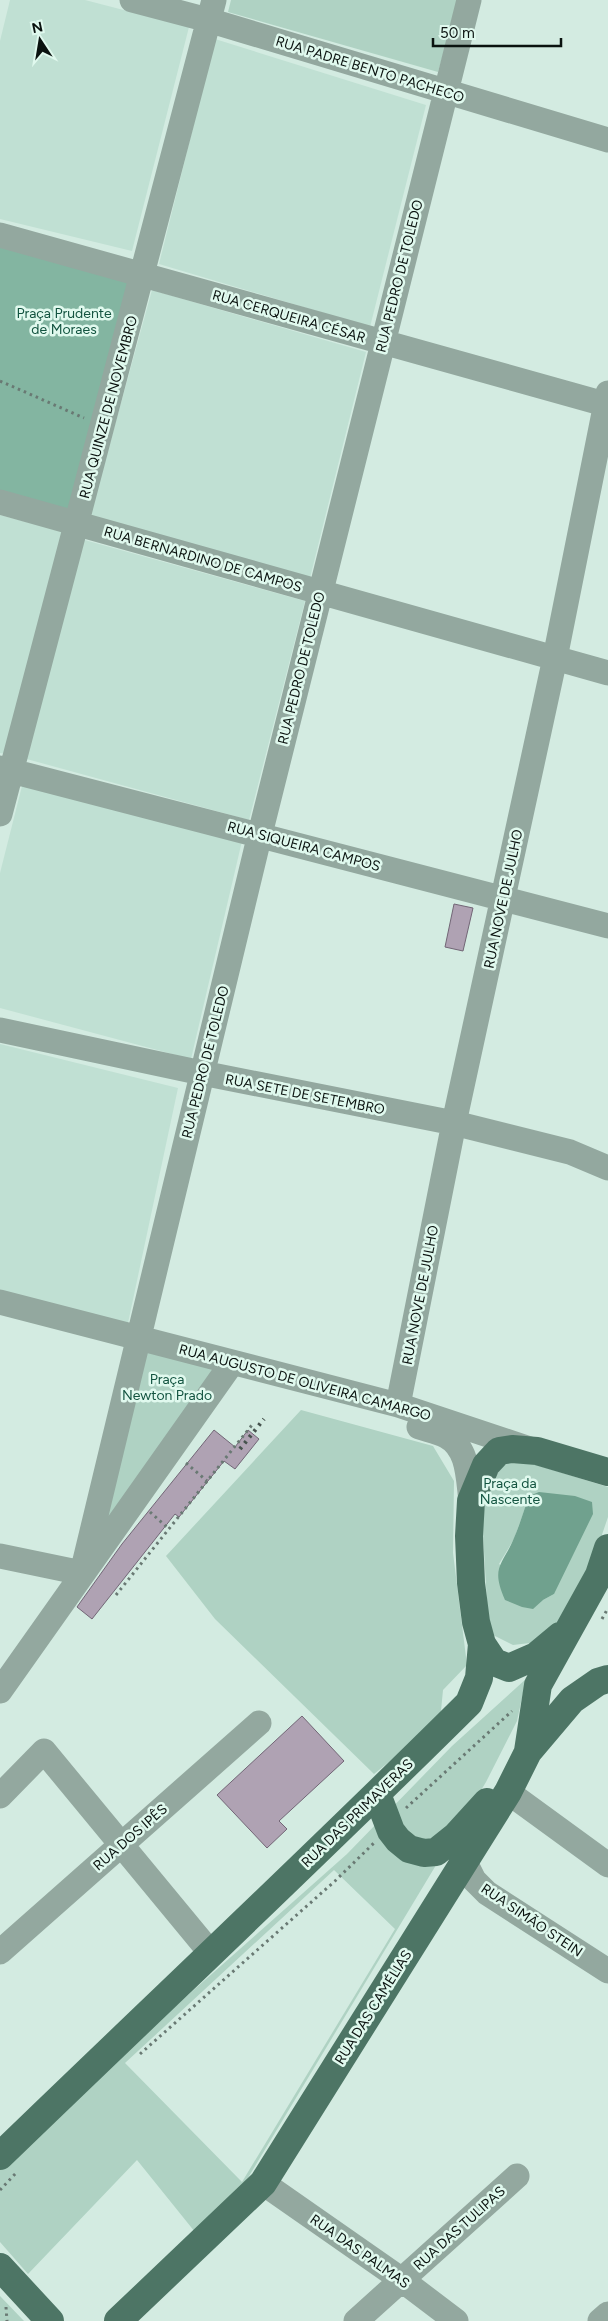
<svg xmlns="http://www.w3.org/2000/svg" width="608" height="2321" viewBox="0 0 608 2321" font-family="Figtree,sans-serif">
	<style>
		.built { fill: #c0e0d3 }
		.green { fill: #afd2c3; fill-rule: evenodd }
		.forest { fill: #83b5a1 }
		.water { fill: #70a18e }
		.building { fill: #afa2b3; stroke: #726676 }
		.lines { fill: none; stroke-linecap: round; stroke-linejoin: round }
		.path { stroke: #697973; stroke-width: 3; stroke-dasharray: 2.5 4; stroke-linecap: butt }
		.minor { stroke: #93a89f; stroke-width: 25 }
		.major { stroke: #4d7565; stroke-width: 28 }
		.rail { stroke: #46534e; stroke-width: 4; stroke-dasharray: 2.5 5; stroke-linecap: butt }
		.labels { text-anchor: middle; stroke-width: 5; stroke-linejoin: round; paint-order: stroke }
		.street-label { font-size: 14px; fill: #0a120f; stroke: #e0f9ee }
		.park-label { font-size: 14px; fill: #135440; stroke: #e0f9ee }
	</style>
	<rect width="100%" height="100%" fill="#d3ebe1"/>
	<path class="built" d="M10,0h75l104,27 -57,224 -132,-32v-178z
		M215,39l211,66 -56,222 -211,-63z
		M152,290l214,62 -56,226 -220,-62z
		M0,515l65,17 -59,222 -6,-1z
		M81,539l224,62 -56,219 -226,-62z
		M22,786l220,55 -51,218 -191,-51v-135z
		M0,1044l178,44 -50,235 -128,-32z"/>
	<path class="green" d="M231,0h228l-21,72 -210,-60z
		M139,1338l93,25 -150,210z
		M301,1410l132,36 21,35 -1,72 14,112 -24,25 -3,31 -66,53 -159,-155 -49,-63z
		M506,1461l21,1 81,25v30l-37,109 -41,17 -17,2 -20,-10 -5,-16 -6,-102 9,-34zM529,1497l25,97 -11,6 -44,-36 15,-25z
		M526,1679l-9,42 -31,61 -243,404 -48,46 -58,-72 -109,114 -28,-32v-74l64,-63 283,-251 105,-108zM334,1870l61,59 -153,253 -117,-119z
		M0,2296l24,25h-24z"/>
	<path class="forest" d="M0,235l143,40 -66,248 -77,-21z"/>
	<path class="water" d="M539,1492l36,4 17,6 1,12 -39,80 -11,6 -10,9 -11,-2 -17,-7c-15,-34 -2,-35 9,-62 6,-14 10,-28 15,-42z"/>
	<path class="building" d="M454,904l19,4 -10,43 -18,-4z
		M214,1430l21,17 13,-17 11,9 -24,30 -11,-8 -45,56 -4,-3 -83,105 -15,-12 45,-63z
		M302,1716l42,45 -65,60 8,8 -20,19 -50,-53z"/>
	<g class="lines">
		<path class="path" d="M0,381l84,37
			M186,1463l21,18
			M150,1512l19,17
			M116,1595l136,-170
			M602,1619l6,-11
			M406,1808l106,-97
			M140,2054l195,-173 40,-39
			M0,2190l17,-18
			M6,2307l1,14"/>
		<path class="minor" d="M132,0l76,20 400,120
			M0,235l608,170
			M0,502l608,171
			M0,768l608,158
			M0,814l214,-814
			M0,1030l202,43 252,50 116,29 38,16
			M0,1302l398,103 132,44
			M398,1405l56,-282 101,-465 53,-265
			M419,1427c9,3 19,5 27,9 23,12 22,43 25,65
			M0,1556l82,17
			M82,1573l178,-739 209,-834
			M0,1691l232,-328
			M508,1792l100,73
			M0,1796l44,-45 166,201
			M465,1862l9,18 13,13 121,78
			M0,1952l259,-229
			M263,2183l139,97 54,41
			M356,2321l161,-145
			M600,2321l8,-7"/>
		<path class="major" d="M482,1644l12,18 15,6 27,-12 24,-20
			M528,1751l10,-66 61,-110 9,-27
			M377,1794l14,37 7,9 11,9 15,4 12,-1 20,-16 31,-34
			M0,2156c156,-151 315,-300 469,-453l10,-25 3,-34 -6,-22 -5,-39 -2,-47 2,-35 15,-36 13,-14 13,-2 25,2 71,21
			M0,2267l50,54
			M118,2321l145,-138 245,-391 20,-40 44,-52 26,-18 10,-3"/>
		<path class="rail" d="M240,1449l24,-30"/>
	</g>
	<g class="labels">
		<g class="street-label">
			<text transform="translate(370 69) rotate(17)" y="5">RUA PADRE BENTO PACHECO</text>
			<text transform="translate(399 276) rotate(-76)" y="5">RUA PEDRO DE TOLEDO</text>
			<text transform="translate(289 316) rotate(16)" y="5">RUA CERQUEIRA CÉSAR</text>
			<text transform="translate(108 407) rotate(-75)" y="5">RUA QUINZE DE NOVEMBRO</text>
			<text transform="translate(203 559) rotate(16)" y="5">RUA BERNARDINO DE CAMPOS</text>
			<text transform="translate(301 668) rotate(-76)" y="5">RUA PEDRO DE TOLEDO</text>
			<text transform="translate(304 846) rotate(15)" y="5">RUA SIQUEIRA CAMPOS</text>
			<text transform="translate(503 899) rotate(-78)" y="5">RUA NOVE DE JULHO</text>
			<text transform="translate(205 1062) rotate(-76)" y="5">RUA PEDRO DE TOLEDO</text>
			<text transform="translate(305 1094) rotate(11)" y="5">RUA SETE DE SETEMBRO</text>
			<text transform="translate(420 1295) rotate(-79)" y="5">RUA NOVE DE JULHO</text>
			<text transform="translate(305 1382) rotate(15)" y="5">RUA AUGUSTO DE OLIVEIRA CAMARGO</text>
			<text transform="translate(357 1813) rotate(-44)" y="5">RUA DAS PRIMAVERAS</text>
			<text transform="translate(130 1837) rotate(-41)" y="5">RUA DOS IPÊS</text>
			<text transform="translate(532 1920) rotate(34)" y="5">RUA SIMÃO STEIN</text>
			<text transform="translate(373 2007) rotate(-58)" y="5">RUA DAS CAMÉLIAS</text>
			<text transform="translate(459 2228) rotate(-42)" y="5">RUA DAS TULIPAS</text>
			<text transform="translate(360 2251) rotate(35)" y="5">RUA DAS PALMAS</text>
		</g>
		<g class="park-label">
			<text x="64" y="318">Praça Prudente<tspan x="64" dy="16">de Moraes</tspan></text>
			<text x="167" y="1384">Praça<tspan x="167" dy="16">Newton Prado</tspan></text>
			<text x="510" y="1488">Praça da<tspan x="510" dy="16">Nascente</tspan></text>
		</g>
	</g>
	<g transform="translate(40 40) rotate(348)" stroke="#e0f9ee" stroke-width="4" paint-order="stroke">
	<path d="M0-4L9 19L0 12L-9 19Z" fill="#0a120f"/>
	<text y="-8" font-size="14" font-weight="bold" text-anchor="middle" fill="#0a120f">N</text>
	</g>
	<path d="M433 38v8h128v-8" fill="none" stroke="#0a120f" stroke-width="2.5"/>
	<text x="440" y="38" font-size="15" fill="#0a120f" stroke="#e0f9ee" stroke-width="4" paint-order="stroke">50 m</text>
</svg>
